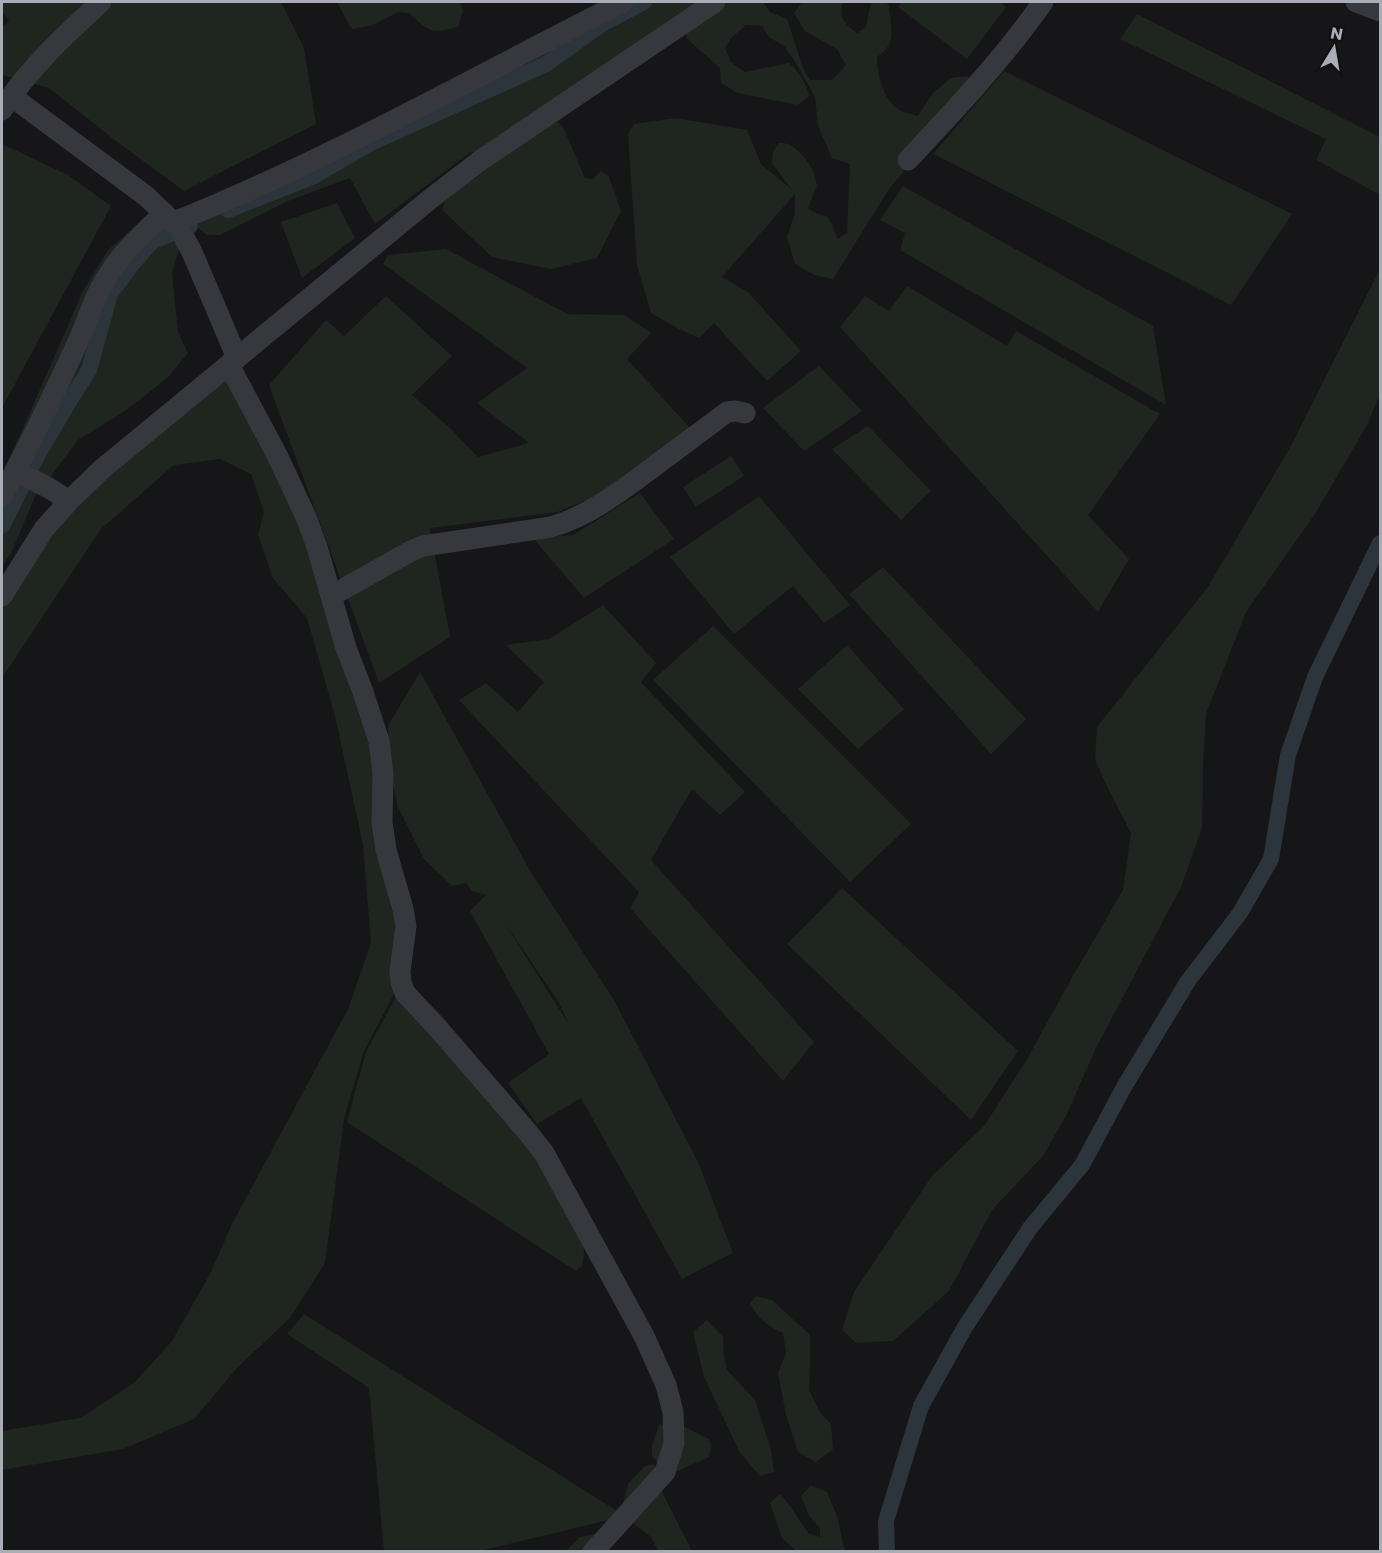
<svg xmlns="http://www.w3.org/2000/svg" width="1382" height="1553" viewBox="0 0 1382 1553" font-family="Poppins,sans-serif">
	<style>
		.green { fill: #1e261f; fill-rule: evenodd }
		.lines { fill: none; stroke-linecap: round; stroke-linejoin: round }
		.canal { stroke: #2c353c; stroke-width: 16 }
		.minor { stroke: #37383d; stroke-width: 21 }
	</style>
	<rect width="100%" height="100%" fill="#161618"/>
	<path class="green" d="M2,2h279l23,46 12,76 -132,67 -68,-50 -67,-53 -47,-13v-48l7,-6 -7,-10z
		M337,2h123l3,9 -5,16c-27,7 -29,5 -49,-14l-11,-1 -25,13 -21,4 -3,-4z
		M608,2h93l-225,158 -4,-9 -97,73 -25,-46 -62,23 -68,34h-13l-7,-5 -4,-5 -1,-9 21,-23 207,-89z
		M716,2h47l7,10 17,7 16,49 7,12h22l14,-15 -9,-16 -32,-18 -11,-18 8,-11h41c-4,17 1,22 14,31l9,-6 5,-25h15c4,4 3,7 4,13 2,20 5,30 -13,42 0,18 6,42 22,53 5,3 13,4 19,6l14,-22 19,-16 16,-2 9,10 -87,103 -56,90 -19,-4 -19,-11 -8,-27 8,-24v-19l-73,83 26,15 53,59 -34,30 -53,-58 -15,15 -20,-9 -28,-16 -14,-48 -9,-131 6,-10 41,-6 72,12 14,34 31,26 -20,-27 1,-11 5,-9c12,-3 27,13 33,24 3,5 4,12 6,18l-9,23 5,4 15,5 10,22 9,-6 3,-69 -18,-6 -14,-32 -3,-29 -21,-37 -10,-14 -15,-9 -7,-11 -16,-1 -15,13 -6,10 6,14 14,10 44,-9c10,9 17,19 20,33l-11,9 -61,-12 -16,-10 -1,-15 -34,-30 2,-12z
		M902,2h98l6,5 -39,52 -69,-52z
		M1137,14l243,123v58l-64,-35 10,-21 -206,-100z
		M1004,71l288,143 -61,91 -298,-151z
		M554,119l9,8 22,51 8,1 8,-8 8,6 12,34 -24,47 -46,11 -59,-12 -50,-47 4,-12 31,-21 45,-36z
		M2,144l66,31 43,31 -109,202z
		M903,186l250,140 13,79 -266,-155 5,-17 -25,-13z
		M337,203l18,35 -53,40 -21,-56z
		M154,218l28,21 -10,34 6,59 10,21 -18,22 -24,20 -24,18 -44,27 -43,57 -24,56 -9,14v-94l22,-47 59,-135 25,-41 27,-24z
		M446,249l121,65 57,1 27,18 -24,26 64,70 -69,56 -64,27 -128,16 20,109 -71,46 -110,-298 57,-65 18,16 42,-40 66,60 -40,39 39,34 27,28 51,-14 -52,-40 50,-35 -144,-104 5,-9z
		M1380,269v125l-13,31 -52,89 -69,98 -40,102 -3,50 -1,64 -21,59 -85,161 -30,68 -23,40 -51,54 -43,81 -56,50 -37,2 -14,-13 12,-38 78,-116 52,-50 42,-65 44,-80 53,-91 8,-57 -22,-43 -14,-30 2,-33 111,-140 84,-143z
		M907,286l100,60 9,-15 144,83 -72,101 41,44 -31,53 -258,-285 25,-31 24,15z
		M234,355l144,371 23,210 1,43 -38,72 -20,68 -19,144 -35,55 -53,50 -43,51 -71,30 -121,21v-39l78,-13 54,-35 38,-42 38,-67 22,-50 116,-215 23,-66 -8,-98 -28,-129 -28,-98 -34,-40 -15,-43 6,-23 -13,-38 -31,-15 -46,6 -73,64 -99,149v-88l17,-30z
		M819,366l43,45 -58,40 -41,-43z
		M868,426l63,65 -30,29 -69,-71z
		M731,456l13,20 -48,31 -13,-20z
		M640,493l34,46 -90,59 -51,-60 40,-3z
		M759,496l91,109 -26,18 -31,-37 -59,48 -64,-77z
		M883,567l143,152 -35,35 -142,-160z
		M603,605l53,58 -15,19 104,110 -25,23 -28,-26 -41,71 163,182 -31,39 -153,-173 9,-16 -180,-192 27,-17 32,29 26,-30 -38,-37 43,-6z
		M713,626l198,198 -61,58 -197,-202z
		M847,645l57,64 -46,40 -60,-60z
		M420,672l112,202 82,126 84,162 35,91 -51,26 -101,-181 -44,26 -29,-41 41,-29 -79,-143 16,-16 -14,-4 -6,-8 -14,3 -28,-27 -26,-52 -12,-54 3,-29zM504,922l54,79 12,25z
		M842,888l176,163 -47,69 -184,-176z
		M403,984l178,215 3,55 -2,12 -6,5 -229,-149 19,-70z
		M756,1296l16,4 38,35v32l-1,23 10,21 12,13 2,25 -17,13 -18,-10 -12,-37 -8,-42 8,-20 -3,-20c-17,-8 -24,-13 -33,-30z
		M304,1314l321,202 -145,35h-96l-15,-163 -82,-54z
		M707,1320l16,17 1,19 3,14 28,30 16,50 3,22 -14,4 -20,-23 -36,-76 -11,-45z
		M675,1422l34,17 2,6 -2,12 -31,14 -12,1 -14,-16v-11l7,-20z
		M653,1464l8,7 1,21 30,59h-34l-7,-14 -17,-13 -11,-21 5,-19 17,-18z
		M811,1485l16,7 10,24 8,35h-49l-14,-13 -12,-35 10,-9 10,12 18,27 12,4v-9l-11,-12 -8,-20z
		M601,1533l10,18 -46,1 15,-15z"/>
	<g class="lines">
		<path class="canal" d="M228,210l84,-33 59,-34 175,-79 56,-40 42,-22
			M2,526l35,-70 33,-56 19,-30 21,-76 22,-30 21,-23 37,-15
			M887,1552l-1,-31 35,-115 44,-79 65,-99 52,-63 42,-78 64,-106 52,-68 31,-54 17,-104 27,-78 65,-134"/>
		<path class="minor" d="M1356,2l24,9
			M11,96l135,100 33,32 13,24 45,106
			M2,110c26,-41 64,-76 99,-108
			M908,160c47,-50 95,-101 135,-158
			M174,222c155,-62 300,-145 449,-220
			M229,365l49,92 28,60 11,30 29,101 17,44 16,49 4,33 -1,48 4,28 17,59 3,17 -6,45 1,11 4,11 31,33 89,103 19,24 100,183 22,49 7,27 1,31 -9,29 -72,80
			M15,471l34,17 20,13
			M2,496c27,-50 51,-100 75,-152 11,-23 17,-49 32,-70 14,-23 36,-42 55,-61
			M2,596l42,-67 25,-28 33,-32 327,-269 52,-40 234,-158
			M331,596l80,-45 12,-5 128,-19c38,-11 70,-36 101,-59 25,-19 50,-37 75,-56l8,-1 10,2"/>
	</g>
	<rect width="1382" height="1553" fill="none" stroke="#a8adb8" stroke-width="6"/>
	<g transform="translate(1334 48) rotate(11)" stroke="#111113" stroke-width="4.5" paint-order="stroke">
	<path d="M0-4.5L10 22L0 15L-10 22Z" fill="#a8adb8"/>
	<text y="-9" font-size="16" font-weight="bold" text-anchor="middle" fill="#a8adb8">N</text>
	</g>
</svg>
